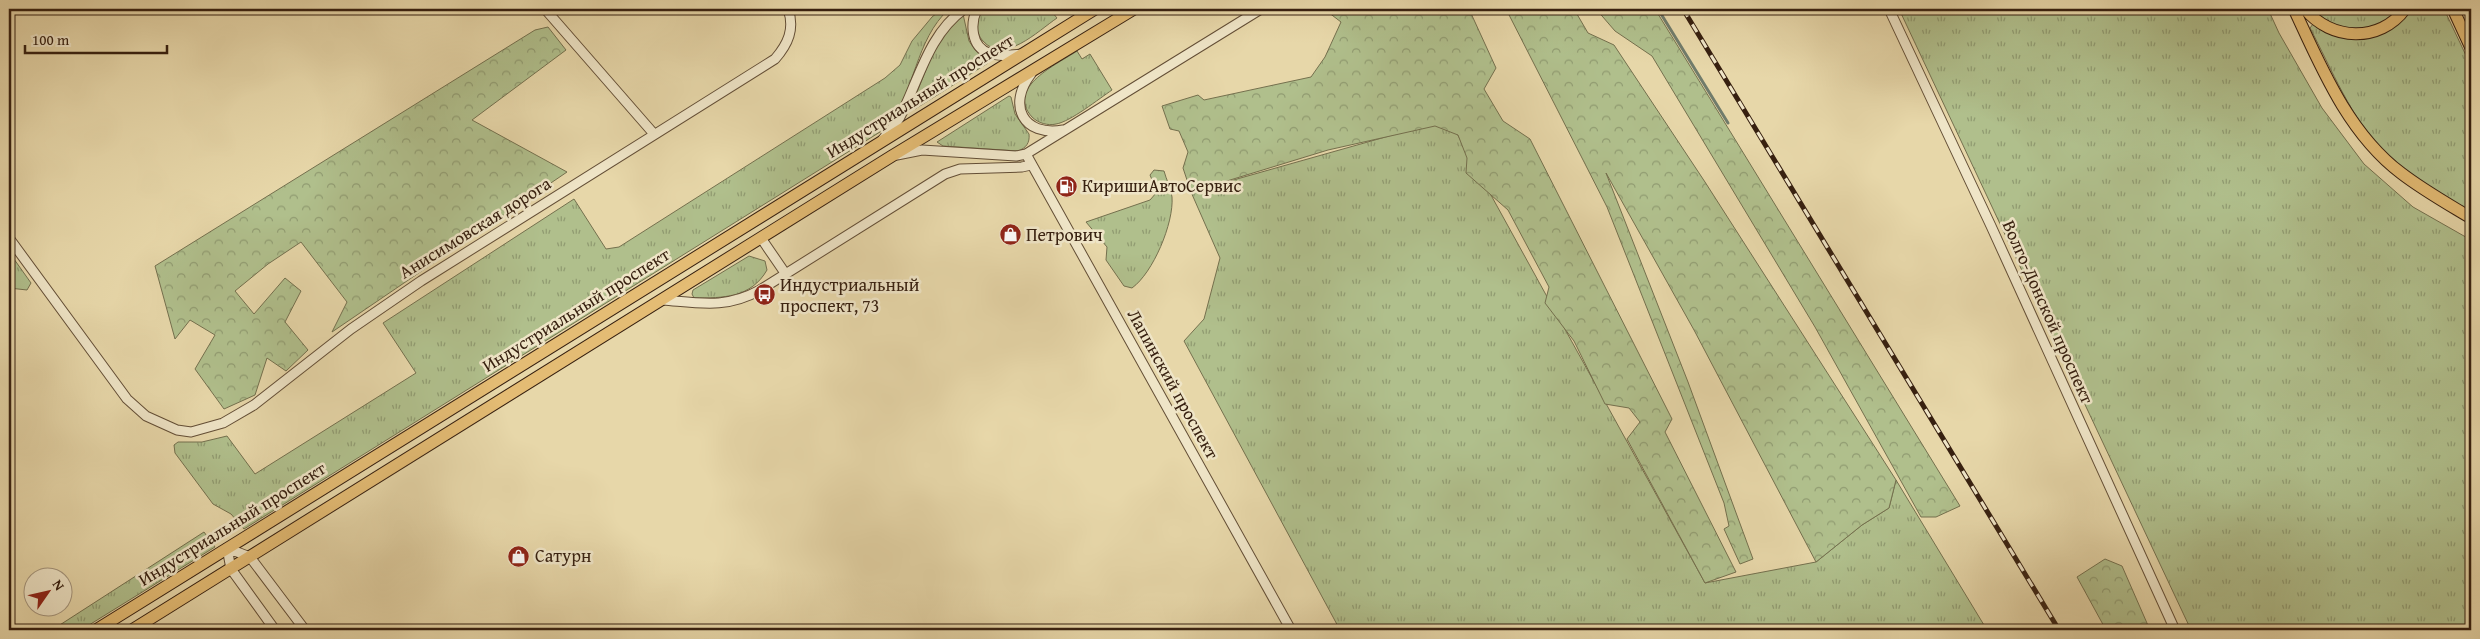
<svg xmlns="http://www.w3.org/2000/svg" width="2480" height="639" viewBox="0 0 2480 639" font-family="'Gentium Book Plus',serif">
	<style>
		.grass { fill: url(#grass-tufts); stroke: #74704e }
		.forest { fill: url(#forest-crowns); stroke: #74704e }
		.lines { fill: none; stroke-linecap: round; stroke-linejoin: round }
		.stream { stroke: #717c6b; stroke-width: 3 }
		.minor-casing { stroke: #634e36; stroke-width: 11 }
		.major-casing { stroke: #372010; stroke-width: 13 }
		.minor { stroke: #efe5c7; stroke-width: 9 }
		.major { stroke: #e4bc74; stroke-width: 11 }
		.rail-casing { stroke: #372010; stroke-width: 5 }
		.rail { stroke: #efe5c7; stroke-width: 3; stroke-dasharray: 9; stroke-linecap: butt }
		.labels { text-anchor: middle; stroke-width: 5; stroke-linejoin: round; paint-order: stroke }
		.street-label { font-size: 18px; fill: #372010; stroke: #efe5c7 }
		.poi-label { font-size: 18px; fill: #372010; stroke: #efe5c7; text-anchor: start }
	</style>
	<defs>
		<pattern id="grass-tufts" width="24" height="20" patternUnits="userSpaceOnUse" patternTransform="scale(1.25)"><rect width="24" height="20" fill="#b0bf8c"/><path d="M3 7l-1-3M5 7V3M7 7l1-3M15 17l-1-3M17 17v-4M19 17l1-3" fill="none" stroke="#909b71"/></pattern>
		<pattern id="forest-crowns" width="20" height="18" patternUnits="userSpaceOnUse" patternTransform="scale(1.25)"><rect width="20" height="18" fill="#b0bf8c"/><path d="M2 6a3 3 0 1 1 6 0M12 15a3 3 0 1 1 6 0" fill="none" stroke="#909b71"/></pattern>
	</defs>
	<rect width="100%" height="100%" fill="#e7d7a9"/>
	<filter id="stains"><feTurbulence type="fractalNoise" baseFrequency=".004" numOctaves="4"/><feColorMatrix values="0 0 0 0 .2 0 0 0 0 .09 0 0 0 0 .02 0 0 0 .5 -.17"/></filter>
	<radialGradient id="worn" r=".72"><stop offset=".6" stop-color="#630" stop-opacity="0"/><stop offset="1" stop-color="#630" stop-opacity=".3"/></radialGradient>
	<path class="grass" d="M942,9h7c-34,31 -34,83 -61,118l-644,402 -13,-15 -18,-10 -38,-51 -1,-8 4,-3h24l25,-6 28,38 161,-101 -33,-50 191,-124 32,50 13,-2 266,-169 15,-13 12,-24 20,-24z
		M981,9h76l-5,3 5,6c-19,13 -53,47 -74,23 -9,-10 -6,-20 -2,-32z
		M1899,9h369l11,24 43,75 42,56 49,43 58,33v390h-280z
		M2310,9h90c-28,31 -61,25 -90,0z
		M2412,9h32l27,57v148c-30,-19 -61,-37 -87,-62 -32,-32 -53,-84 -74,-124l3,-4c30,25 77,17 99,-15z
		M963,14l6,27 7,10 12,8v4l-73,46 -3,-5 27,-66 5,-9z
		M1077,51l5,8 8,-5 22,36c-12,8 -42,32 -56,34 -8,2 -18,-1 -24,-7 -27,-30 26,-53 45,-66z
		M1009,96l2,1 4,17 14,20c1,9 -3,14 -11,17l-75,-5 -6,-4z
		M1449,119l256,464 111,-21 46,-37 27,-17 7,-28 91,150h-647l-156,-289 20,-22 16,-61 -29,-66z
		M1154,170l10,1c2,8 7,17 8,26 2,26 -19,76 -40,91l-8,-2 -18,-26 1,-13 -21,-25 64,-22 7,-8 -7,-17z
		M9,252l22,31 -4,7 -18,-2z
		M749,256l16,5 2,9c-16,28 -44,28 -73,28l-2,-4 1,-4z
		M204,532l11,15 -134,83h-29z"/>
	<path class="forest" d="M1324,9h145l27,59 -12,21 19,32 27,18 142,280 -7,13 71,140 -31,11 -78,-144 13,-17 -11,-14 -24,-4 -31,-63 -29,-38 4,-16 -41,-77 -42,-37 1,-15 -9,-23 -23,-9 -107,24 -137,42 -8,-24 5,-16 -9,-21 -9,-2 -8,-23 36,-11 6,5 107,-23 14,-20 16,-35z
		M1506,9h68l14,24 26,12 91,137 191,298 -7,28 -27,17 -46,37 -122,-232 -88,-157 82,209 65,177 -13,5 -16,-35 5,-3 -5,-23 -117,-296z
		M1596,9h59l305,497 -24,11h-15l-106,-190 -163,-271 -37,-25z
		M548,27l18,23 -94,70 95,52 -235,160 15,-30 -46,-60 -33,22 -33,27 19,23 31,-36 16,13 -16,31 23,28 -22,21 -19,-13 -12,37 -31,14 -29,-40 20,-34 -25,-15 -15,19 -20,-73 380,-236z
		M2105,559l17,7 28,64h-44l-29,-53z"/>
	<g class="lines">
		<path class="stream" d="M1658,9l70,114"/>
		<defs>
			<path id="minor" d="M545,9l109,125
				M977,9c-7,15 -6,38 12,44 10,4 22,2 32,1
				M1889,9l102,217 184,404
				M1031,74c-24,31 -8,63 32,56
				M883,139c6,-7 12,-14 17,-22 19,-37 28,-82 64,-108
				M1026,154l265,476
				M897,155l25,-5 94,6 10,-2 235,-145
				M9,238l118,161 19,17 31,14 14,2 32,-9 31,-18 97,-76 70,-48 354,-222c13,-15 20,-30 13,-50
				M761,238l24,35
				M663,300c37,3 63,9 97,-10l185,-116 15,-5 62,-2 9,-2
				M227,548l23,9 55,73
				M227,548l4,21 44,61"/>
			<path id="major" d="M2294,9c27,58 54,124 107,164 22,17 47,31 70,45
				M2305,9c26,32 75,34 100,0
				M2453,9l18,39
				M96,630l999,-621
				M132,630l760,-474 242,-147"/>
		</defs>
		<use href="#minor" class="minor-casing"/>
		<use href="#major" class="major-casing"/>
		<use href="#minor" class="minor"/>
		<use href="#major" class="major"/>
		<defs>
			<path id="rail" d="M1683,9l376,621"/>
		</defs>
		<use href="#rail" class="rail-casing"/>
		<use href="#rail" class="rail"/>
	</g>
	<defs>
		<symbol id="fuel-disc" viewBox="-11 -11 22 22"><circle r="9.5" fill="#8f2418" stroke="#efe5c7"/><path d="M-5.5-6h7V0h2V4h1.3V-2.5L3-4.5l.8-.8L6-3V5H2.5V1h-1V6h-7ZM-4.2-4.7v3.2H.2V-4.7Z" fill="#fff"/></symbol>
		<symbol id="shop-disc" viewBox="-11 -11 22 22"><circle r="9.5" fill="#8f2418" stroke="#efe5c7"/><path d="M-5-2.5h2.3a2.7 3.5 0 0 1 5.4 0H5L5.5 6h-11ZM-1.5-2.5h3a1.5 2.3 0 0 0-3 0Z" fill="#fff"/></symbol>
		<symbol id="bus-disc" viewBox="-11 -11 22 22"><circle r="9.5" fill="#8f2418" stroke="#efe5c7"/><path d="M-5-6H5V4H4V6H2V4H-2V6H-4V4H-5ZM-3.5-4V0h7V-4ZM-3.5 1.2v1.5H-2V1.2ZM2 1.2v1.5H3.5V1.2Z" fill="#fff"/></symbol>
	</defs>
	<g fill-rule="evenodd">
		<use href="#fuel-disc" x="1054" y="174" width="25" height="25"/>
		<use href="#shop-disc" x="998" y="222" width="25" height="25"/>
		<use href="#bus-disc" x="752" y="282" width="25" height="25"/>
		<use href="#shop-disc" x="506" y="544" width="25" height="25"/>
	</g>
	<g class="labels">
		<g class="street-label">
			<text transform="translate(920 96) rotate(-32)" y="6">Индустриальный проспект</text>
			<text transform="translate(475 228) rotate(-32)" y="6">Анисимовская дорога</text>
			<text transform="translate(576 310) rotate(-32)" y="6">Индустриальный проспект</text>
			<text transform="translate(2048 312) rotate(66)" y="6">Волго-Донской проспект</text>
			<text transform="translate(1173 384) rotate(61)" y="6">Лапинский проспект</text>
			<text transform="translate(232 524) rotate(-32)" y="6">Индустриальный проспект</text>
		</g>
		<g class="poi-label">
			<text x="1082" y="192">КиришиАвтоСервис</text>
			<text x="1026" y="241">Петрович</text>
			<text x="780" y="291">Индустриальный<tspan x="780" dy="21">проспект, 73</tspan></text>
			<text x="535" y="562">Сатурн</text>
		</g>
	</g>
	<rect width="2480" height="639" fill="none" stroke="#e7d7a9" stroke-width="30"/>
	<rect x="10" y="10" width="2460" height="619" fill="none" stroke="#372010" stroke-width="2.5"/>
	<rect x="15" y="15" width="2450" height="609" fill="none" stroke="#372010"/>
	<g transform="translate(48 592) rotate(56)"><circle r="24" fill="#efe5c7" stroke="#a5967e"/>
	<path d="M0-4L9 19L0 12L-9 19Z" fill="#8f2418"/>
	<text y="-8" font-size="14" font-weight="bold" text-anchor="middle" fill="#372010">N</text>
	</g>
	<path d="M25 45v8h142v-8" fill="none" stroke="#372010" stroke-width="2.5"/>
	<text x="32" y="45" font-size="15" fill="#372010" stroke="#efe5c7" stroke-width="4" paint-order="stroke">100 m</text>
	<rect width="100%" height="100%" filter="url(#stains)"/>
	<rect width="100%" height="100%" fill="url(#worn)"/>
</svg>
